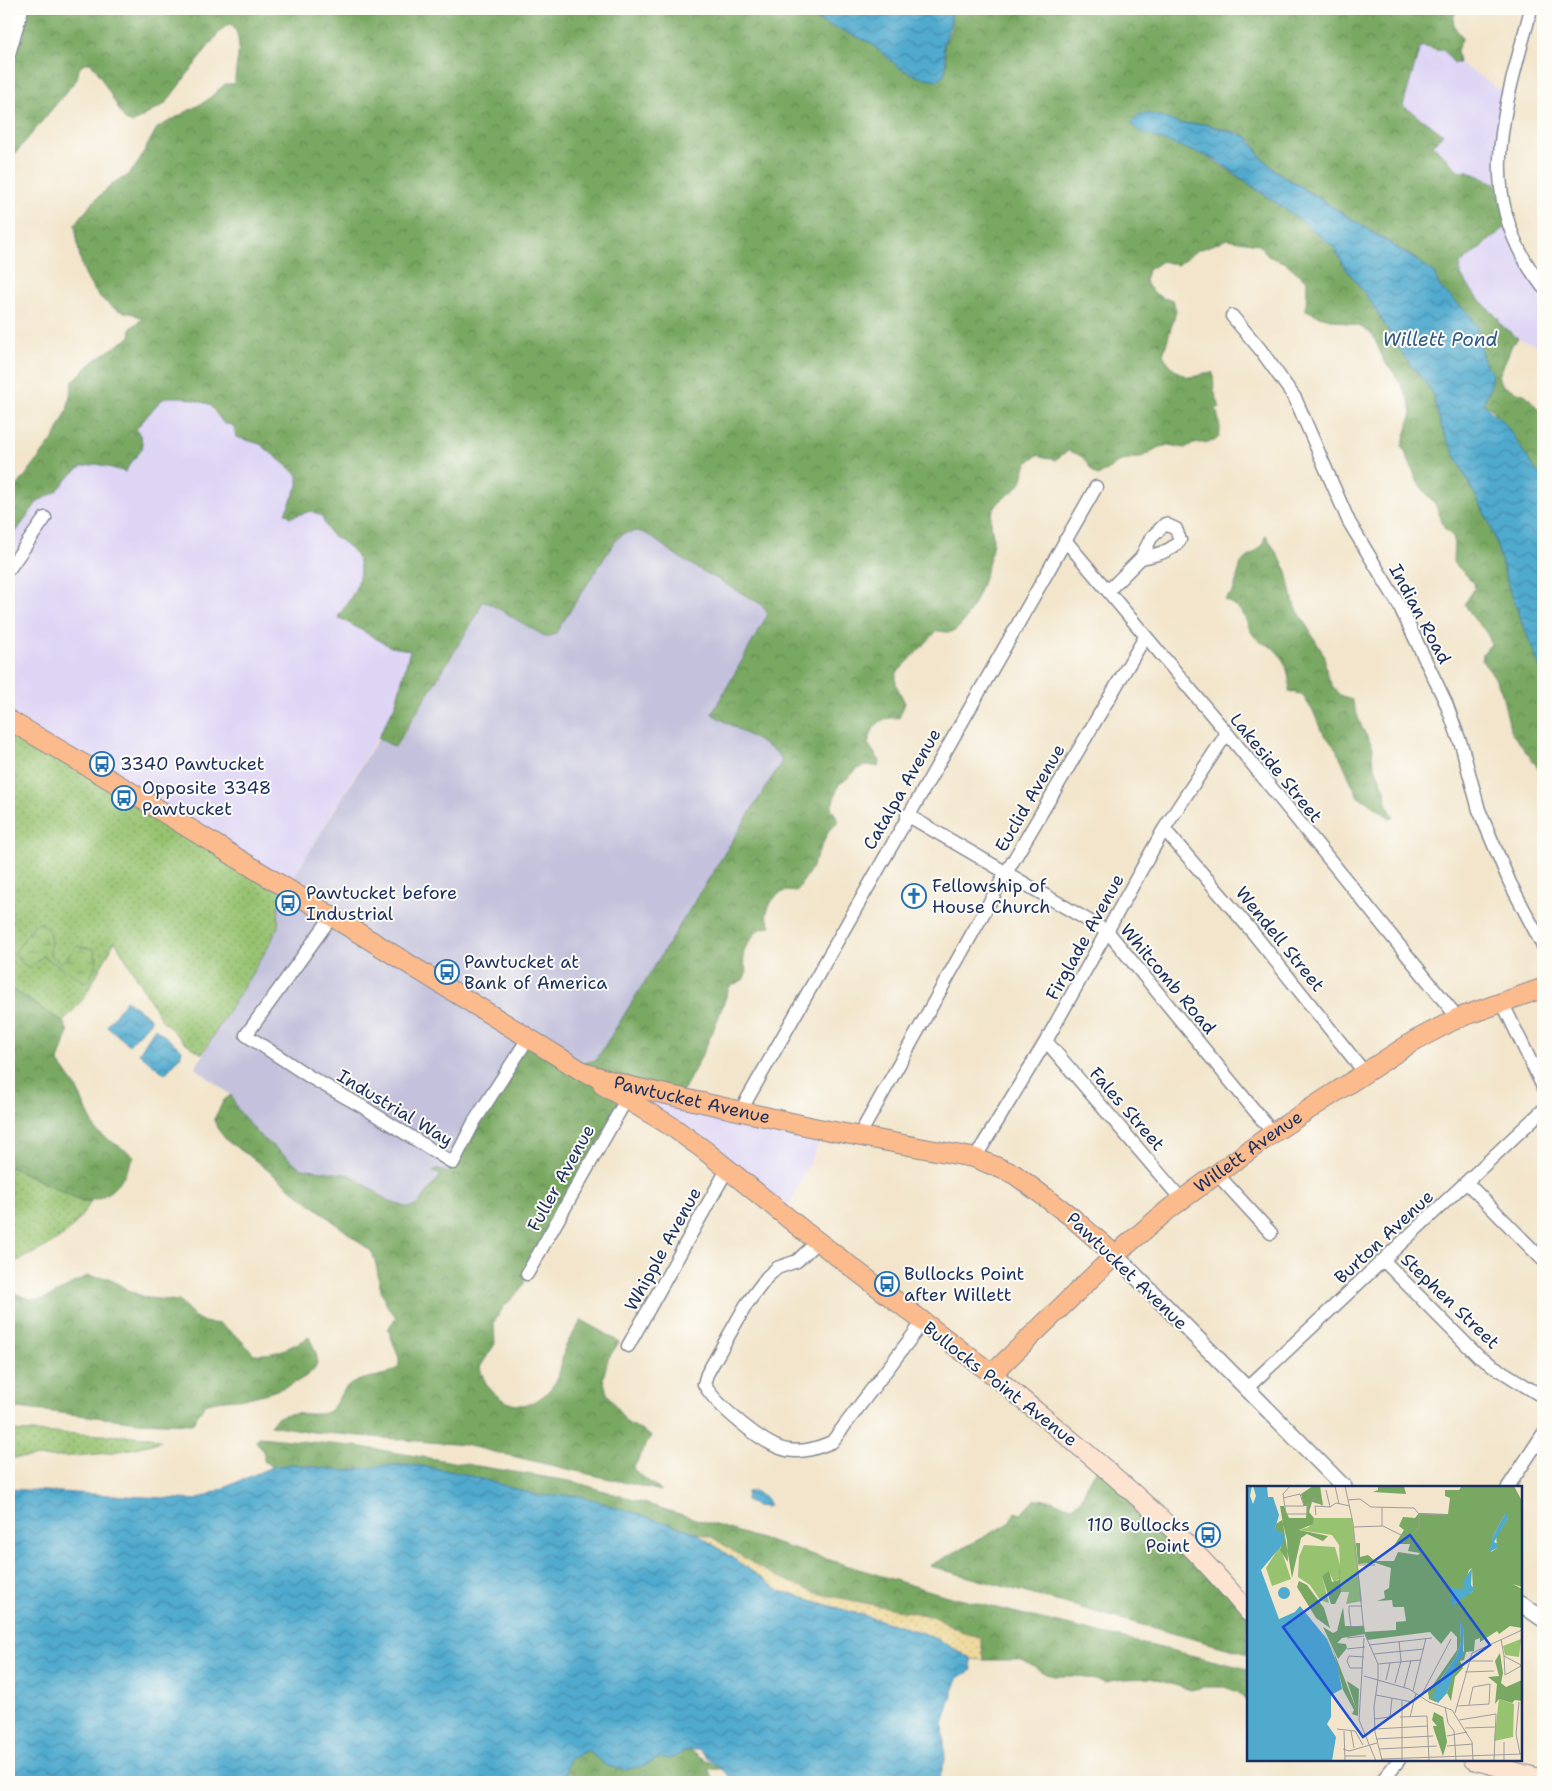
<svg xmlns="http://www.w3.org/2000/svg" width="1552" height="1791" viewBox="0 0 1552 1791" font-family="'Shantell Sans',sans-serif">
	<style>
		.built { fill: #ded5f5 }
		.industrial { fill: #c3c1db }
		.grass { fill: url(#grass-dots); stroke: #597867 }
		.forest { fill: url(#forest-crowns); stroke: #4a6c60 }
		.wetland { fill: url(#wetland-marsh); stroke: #597867 }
		.sand { fill: url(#sand-dots); stroke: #84847e }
		.water { fill: url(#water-waves); stroke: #366c96 }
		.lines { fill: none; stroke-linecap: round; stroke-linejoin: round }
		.minor-casing { stroke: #868a94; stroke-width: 15 }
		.tertiary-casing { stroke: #868a94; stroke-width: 18 }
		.secondary-casing { stroke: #868a94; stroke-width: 20 }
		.primary-casing { stroke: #868a94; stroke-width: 21 }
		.minor { stroke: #fff; stroke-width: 12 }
		.tertiary { stroke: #fff; stroke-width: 15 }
		.secondary { stroke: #fde4d1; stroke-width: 18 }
		.primary { stroke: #fbbb8d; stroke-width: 19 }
		.labels { text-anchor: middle; stroke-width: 4; stroke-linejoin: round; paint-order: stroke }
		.street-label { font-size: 18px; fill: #1b2f5e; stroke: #fdfcf7 }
		.poi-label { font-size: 18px; fill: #1b2f5e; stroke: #fdfcf7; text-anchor: start }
		.water-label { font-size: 19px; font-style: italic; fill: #2e5a85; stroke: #fdfcf7 }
		.inset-river { fill: none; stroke: #50aace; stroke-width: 2.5 }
		.inset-road { fill: none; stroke: #9c9c9f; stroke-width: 1 }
		.view { fill: #1d4ed8; fill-opacity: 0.15; stroke: #1d4ed8; stroke-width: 2.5 }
		.inset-edge { fill: none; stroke: #1b2f5e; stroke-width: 2.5 }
	</style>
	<defs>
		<pattern id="grass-dots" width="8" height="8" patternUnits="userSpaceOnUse" patternTransform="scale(1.25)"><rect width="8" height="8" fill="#97c270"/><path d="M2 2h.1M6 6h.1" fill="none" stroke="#7a9e5f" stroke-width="1.8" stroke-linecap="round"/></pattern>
		<pattern id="forest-crowns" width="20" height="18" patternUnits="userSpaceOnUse" patternTransform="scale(1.25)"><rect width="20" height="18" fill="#79a862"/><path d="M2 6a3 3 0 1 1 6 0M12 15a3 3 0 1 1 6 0" fill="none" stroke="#628954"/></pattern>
		<pattern id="wetland-marsh" width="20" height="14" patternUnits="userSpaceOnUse" patternTransform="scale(1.25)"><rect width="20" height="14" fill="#97c270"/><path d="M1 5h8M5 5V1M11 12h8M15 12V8" fill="none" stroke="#7a9e5f"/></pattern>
		<pattern id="sand-dots" width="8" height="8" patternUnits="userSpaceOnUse" patternTransform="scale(1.25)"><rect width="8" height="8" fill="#eeda9e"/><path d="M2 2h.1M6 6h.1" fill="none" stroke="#ccbb8a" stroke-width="1.8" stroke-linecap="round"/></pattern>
		<pattern id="water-waves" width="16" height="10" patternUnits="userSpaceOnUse" patternTransform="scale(1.25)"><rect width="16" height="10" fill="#50aace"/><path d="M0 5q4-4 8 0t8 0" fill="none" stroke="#428baa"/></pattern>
	</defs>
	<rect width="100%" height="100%" fill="#fdfcf7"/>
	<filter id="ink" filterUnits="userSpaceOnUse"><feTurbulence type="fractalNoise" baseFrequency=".02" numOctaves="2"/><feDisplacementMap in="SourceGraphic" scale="10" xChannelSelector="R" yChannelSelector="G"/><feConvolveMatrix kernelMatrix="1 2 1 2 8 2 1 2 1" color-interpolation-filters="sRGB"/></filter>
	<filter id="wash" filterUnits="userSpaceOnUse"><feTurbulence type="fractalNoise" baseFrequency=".0096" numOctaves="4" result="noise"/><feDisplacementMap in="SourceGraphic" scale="20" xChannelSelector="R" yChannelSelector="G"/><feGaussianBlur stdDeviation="1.12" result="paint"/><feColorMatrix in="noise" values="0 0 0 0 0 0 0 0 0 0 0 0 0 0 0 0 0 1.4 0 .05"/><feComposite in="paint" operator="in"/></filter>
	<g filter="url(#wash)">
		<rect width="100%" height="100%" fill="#f2e5cb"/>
		<path class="built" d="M1424,46l11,5 8,-1 11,13h5l33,21 3,5 8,-1 -6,96 -45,-18 -5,-8 -14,-13 9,-10 -39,-29 17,-59z
			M1507,226l36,62v60l-25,-10 -18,-14 -3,-6 -22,-23 -15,-21v-10z
			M167,397h15l27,7 4,8 10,9 10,4 3,12 24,7 38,31v11l-13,27 16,1 10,-4 11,6 5,15 23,17 8,13 3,7 -5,23 26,50 9,6 19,3 -7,32 -14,36 -102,170 -278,-168v-178l29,-41 18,-9 16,-18 9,-7 16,-3 8,3h23l15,-20 -2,-10 -5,-8 24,-28z
			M608,1079l218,49 -34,72 -9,13z"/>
		<path class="industrial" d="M638,531l9,3 36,26 78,44 8,10 -57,100 63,37 7,10 -186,300 -21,4 -128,108 -6,1 -24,31 -8,3 -19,-6 -39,-27 -50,-7 -41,-32 -22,-26 -7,-15 -36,-27 83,-142 1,-22 8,-16 91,-149 18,8 81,-132 4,-12 4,-2 61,36 9,-3 61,-94 8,-7z"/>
		<path class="grass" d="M9,720l275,174 -5,10 -1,22 -8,18 -68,110 -19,-13 -22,-22 -46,-78 -31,57 -21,24 -54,-35z
			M9,1166l73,35h9c-23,40 -42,44 -82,64z
			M9,1431l142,6 10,4c-49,16 -101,16 -152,17z"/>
		<path class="forest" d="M9,9h782l78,33 31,26 47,-4 -3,-19 7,-17v-19h507c-9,12 -4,19 5,28l-6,13 2,13h-5l-11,-13c-9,2 -15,-5 -23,-3l-17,59 40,28 -10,11 25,25 10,1 29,13 10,42 -47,38v10l15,21 23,23 2,6 18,14 -6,7 -13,31 4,10 23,9 17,19v64l-11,-11 -39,-57 -10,-7 6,-12 3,-19 -9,-12 -4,-27 -8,-17 -31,-29 -6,-14 -15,-12 -143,-90 -15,-14 -9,-17 -12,-7 -36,-9h-24l-21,-8 -15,-3 154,105 36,29 10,19 25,33 34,56 29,36 10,38 49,97 19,65 30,76 3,21v91l-7,-14 -25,-33 -10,-42 -7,-14 -12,-15 1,-8 8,-9c-3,-17 -20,-22 -26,-41l10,-15 -1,-5 -21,-21 1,-24 -9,-9 -10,-25 -17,-21 -13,-31 -3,-6 10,-33 -3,-13 -14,-26 -11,-13 -11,-26 -12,-8 -42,-11 -13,-6 1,-29 -21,-18 -16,-6 -12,-13 -31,-5 -31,12 -19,14 -15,-4 -14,9 -3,11c7,11 14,18 28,19l3,11 -13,44c7,11 19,25 34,21 7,-3 8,-4 16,-3l1,18 6,16 -4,2c14,47 -12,26 -31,39l-17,-3 -11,3 -17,10 -19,3 -23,15c-14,-10 -7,-20 -31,-25l-12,9 -17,-5c-18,9 -11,23 -22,34 -9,8 -19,11 -24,24 -3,8 1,18 1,26 -1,22 -20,78 -37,91 -5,4 -13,1 -19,1l-41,43v11l9,18 -6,15c-19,-2 -27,8 -31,26l12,17 -2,6c-21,-6 -22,8 -39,17l-8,24 7,11 -1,5 -8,6 -19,41 -14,21c-17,-4 -25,7 -30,23l5,11 -13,4c-13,17 -19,21 -11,42l-4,8 -14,7c-11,36 -29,75 -48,107l-59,1 -44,92 -58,103 -17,18 -9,14 1,22 -15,23c3,15 12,27 25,34 21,12 44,-5 53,-24 3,-9 4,-18 6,-27 4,-10 12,-21 18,-30l37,22 -11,17 -5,19 4,15 19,29 25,14 -18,33 28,22 -196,-46 -152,-13 -43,-7c13,-17 31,-10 50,-11 17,-2 16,-17 26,-26 15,-14 38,-8 53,-21v-9l-11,-29 8,-12c-19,-18 -15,-43 -24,-65l-121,-95 -24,-16 -10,-13 -3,-9 10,-19 7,-5 7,15 22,26 41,32 50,7 39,27 19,6 8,-3 24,-30 -8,-3 4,-4 10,5 6,-5 74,-131 48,28 21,-5 186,-299 -7,-10 -63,-37 56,-100 -7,-10 -78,-44 -36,-26 -9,-3 -14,2 -8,7 -61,94 -9,3 -61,-36 -4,2 -4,12 -82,132 -17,-9 18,-35 14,-53 -19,-3 -53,-30c14,-20 35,-49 11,-70 -16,-14 -19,-7 -27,-31l-11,-5 -20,6 -6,-4 13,-27v-11l-38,-31 -24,-7 -3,-12 -9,-1 -15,-20 -27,-7h-15l-7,4 -24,28 5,8 2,10 -15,20 -2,5 -29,-8 -16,3 -9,7 -16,18 -18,9 -29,41v-45l45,-59 13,-27 6,-30 22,-21 35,-23 1,-9 11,-9c-9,-8 -19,-5 -28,-11 -32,-20 -35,-50 -39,-84l21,-25 20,-18 10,-4 10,-11 21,-38 49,-27 19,-17h10c-1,-18 11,-45 -4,-60l-4,1 -10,10 -52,69 -33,19 -7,-3 -29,-51 -6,-6h-5l-6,6 -2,10 -68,82z
			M1266,535l21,36 7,33 31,53c-1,12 5,30 15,38 3,2 9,3 12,5l10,28 11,19 -1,13 13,30 1,13 8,14 -3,2 -24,-18 -9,-4 -21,-47 -16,-20 -7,-17 -11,-17 -14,-5c2,-15 -4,-33 -16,-43 -4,-3 -10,-4 -14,-7 -17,-14 -7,-30 -35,-41l9,-8 8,-29 20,-16z
			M9,987l54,35 5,9 -10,30 18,26 21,45 37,24c-10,23 -24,45 -52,45l-73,-35z
			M88,1276l21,2 20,13 19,7 31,3 16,16 9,5 16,2 18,13 16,17c21,2 37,-7 55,-17 3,7 9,17 8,25 -3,19 -53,33 -70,36 -14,2 -28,1 -42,6l-13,20 -53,-2 -130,-15v-116c7,2 14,6 22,8 19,4 40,-17 57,-23z
			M259,1437l103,10 213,35 372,114 301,73v34l-10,-11 -14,-5h-21l-12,3 -40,-12 -28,1 -18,3 -29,-6h-22l-8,-2 -24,-14h-38l-4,-23 -13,-3 -33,-17 -119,-24 -52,-23 -50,-32 -136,-43 -37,1 -76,-22 -61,-10 -57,7 -53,-7 -21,3 -8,-6v-8l-8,-12z
			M1102,1464l146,148v42l-319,-88 79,-42 7,-12 6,2 14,-15 17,1 11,5 9,1 9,-6 9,-22z
			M587,1750l8,7 47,9 18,-8 28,-8 34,19h-14l7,13h-152l6,-5 -4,-3 4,-14z"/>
		<path class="wetland" d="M38,923h3c13,10 9,18 9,32l11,8 16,-17 17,3 3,12 -8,20h-6l-40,-25 -12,12 -10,-5 -6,-8 1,-4 17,-25z"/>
		<path class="sand" d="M695,1532l18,6 50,32 52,23 119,24 33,17 13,3 4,23 -13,-1 -26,-16 -25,-11 -140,-41z"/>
		<path class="water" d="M791,9h160c1,16 -3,20 -7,34 -3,14 9,23 -5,37l-20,-3 -19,-9 -31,-26z
			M1144,113l15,3 21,8h24l44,13 13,20 15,14 143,91 15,11 6,14 31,29 8,17 4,27 9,12 -3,19 -6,12c6,8 15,13 22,21 14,18 22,38 38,54v210l-3,-21 -30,-76 -19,-65 -49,-97 -10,-38 -29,-36 -34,-56 -25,-33 -10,-19 -36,-29 -84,-59 -74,-27 -9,-9 7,-8z
			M126,1000l23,17 2,4 -22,24 -22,-19z
			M155,1028l27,22 -2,7 -15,17 -26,-21z
			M293,1464l53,7 38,-6 39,1 41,8 76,22 37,-1 118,37 85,59 140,41 25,11 26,16 1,11 -14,8 -8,22 -7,25 2,35 -5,16 1,6h-207c-8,-12 -24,-20 -35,-32h-11l-18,9 -10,-1 -18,8 -17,4 -18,-4 -20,-16 -18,10 -4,14 4,3 -6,5h-12l-10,-5 -7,5h-525v-293l187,11 76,-33z
			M754,1491l13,8 2,5 -2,3 -12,-1 -9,-6 1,-8z"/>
	</g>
	<g filter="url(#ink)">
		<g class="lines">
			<defs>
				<path id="minor" d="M1531,9c-26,100 -60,187 12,278
					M9,54l13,-45
					M1232,316l28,33 35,49 54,124 50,83 47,98 16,44 17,63 31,73 33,63
					M1165,524l11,5 4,11c-9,12 -25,15 -39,18l10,-20z
					M1065,540l162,193 231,285
					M9,569l36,-51
					M1108,591l33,-33
					M907,815l201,117 165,201
					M1164,829l86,100 115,144
					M332,916l-86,119 64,42 53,30 90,56 21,-41 55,-85
					M1502,1002l41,85
					M1046,1041l136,159
					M741,1110l355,-623
					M859,1136l147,-263 139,-236
					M975,1158l71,-117 118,-212 63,-96
					M1217,1174l54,59
					M1467,1183l76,77
					M818,1241l-21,20 -20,7 -10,9 -21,28 -39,69 -3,10c11,20 60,62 83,66 17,3 30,-2 45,-8l91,-120
					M1384,1261l95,96 64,40
					M527,1274l99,-174
					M628,1346l100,-178
					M1247,1388l296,-278
					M1508,1487l35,-53
					M1381,1782l18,-22"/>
				<path id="tertiary" d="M1115,1255l229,232
					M1521,1604l22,15"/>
				<path id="secondary" d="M992,1374c91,77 181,144 256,238
					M1473,1760l70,19"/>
				<g id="primary">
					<path id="s1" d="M9,720l115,68 461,285 48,14 183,41 159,30 39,16 55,41 46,40"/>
					<path id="s2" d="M603,1085l68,41 32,23 101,82 188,143 123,-119 54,-46 104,-76 141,-92 44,-23 85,-30"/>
				</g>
			</defs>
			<use href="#minor" class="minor-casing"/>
			<use href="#tertiary" class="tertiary-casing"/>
			<use href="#secondary" class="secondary-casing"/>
			<use href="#primary" class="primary-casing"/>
			<use href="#minor" class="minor"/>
			<use href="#tertiary" class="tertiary"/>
			<use href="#secondary" class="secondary"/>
			<use href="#primary" class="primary"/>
		</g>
	</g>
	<defs>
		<symbol id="bus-ring" viewBox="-11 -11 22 22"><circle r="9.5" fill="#fdfcf7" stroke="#1f6fb2" stroke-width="1.5"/><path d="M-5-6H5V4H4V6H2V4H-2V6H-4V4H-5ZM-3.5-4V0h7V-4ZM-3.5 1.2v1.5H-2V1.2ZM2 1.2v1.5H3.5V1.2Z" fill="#1f6fb2"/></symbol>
		<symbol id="church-ring" viewBox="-11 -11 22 22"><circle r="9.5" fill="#fdfcf7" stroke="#1f6fb2" stroke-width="1.5"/><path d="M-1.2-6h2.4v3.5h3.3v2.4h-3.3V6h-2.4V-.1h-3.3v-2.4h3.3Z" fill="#1f6fb2"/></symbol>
	</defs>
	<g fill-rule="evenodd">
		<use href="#bus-ring" x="88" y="750" width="28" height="28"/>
		<use href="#bus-ring" x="110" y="784" width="28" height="28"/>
		<use href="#church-ring" x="900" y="882" width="28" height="28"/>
		<use href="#bus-ring" x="274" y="889" width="28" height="28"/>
		<use href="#bus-ring" x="433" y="958" width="28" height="28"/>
		<use href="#bus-ring" x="873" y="1270" width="28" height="28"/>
		<use href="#bus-ring" x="1194" y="1521" width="28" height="28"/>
	</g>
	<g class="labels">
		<g class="street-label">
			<text transform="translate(1420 614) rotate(62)" y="6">Indian Road</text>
			<text transform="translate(1276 768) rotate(51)" y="6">Lakeside Street</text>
			<text transform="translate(902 789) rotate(-60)" y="6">Catalpa Avenue</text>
			<text transform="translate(1030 798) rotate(-60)" y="6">Euclid Avenue</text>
			<text transform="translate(1085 937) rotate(-61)" y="6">Firglade Avenue</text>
			<text transform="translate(1280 939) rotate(51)" y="6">Wendell Street</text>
			<text transform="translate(1168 979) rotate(50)" y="6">Whitcomb Road</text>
			<text dy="6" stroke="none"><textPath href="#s1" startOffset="786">Pawtucket Avenue</textPath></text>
			<text transform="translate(395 1108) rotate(31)" y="6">Industrial Way</text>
			<text transform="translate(1127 1109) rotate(49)" y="6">Fales Street</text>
			<text dy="6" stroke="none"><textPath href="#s2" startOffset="825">Willett Avenue</textPath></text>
			<text transform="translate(561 1178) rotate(-61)" y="6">Fuller Avenue</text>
			<text transform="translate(1384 1237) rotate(-43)" y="6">Burton Avenue</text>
			<text transform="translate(663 1249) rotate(-61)" y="6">Whipple Avenue</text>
			<text transform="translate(1127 1271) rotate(44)" y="6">Pawtucket Avenue</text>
			<text transform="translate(1450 1301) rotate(44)" y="6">Stephen Street</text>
			<text transform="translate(1000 1384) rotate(38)" y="6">Bullocks Point Avenue</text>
		</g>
		<g class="poi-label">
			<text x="120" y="770">3340 Pawtucket</text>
			<text x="142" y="794">Opposite 3348<tspan x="142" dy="21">Pawtucket</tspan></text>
			<text x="932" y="892">Fellowship of<tspan x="932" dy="21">House Church</tspan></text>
			<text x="306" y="899">Pawtucket before<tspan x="306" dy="21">Industrial</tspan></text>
			<text x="464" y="968">Pawtucket at<tspan x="464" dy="21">Bank of America</tspan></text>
			<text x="904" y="1280">Bullocks Point<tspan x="904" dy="21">after Willett</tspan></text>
			<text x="1190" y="1531" text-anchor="end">110 Bullocks<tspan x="1190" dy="21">Point</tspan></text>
		</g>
		<g class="water-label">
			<text x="1440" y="346">Willett Pond</text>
		</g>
	</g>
	<g transform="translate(1247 1486)">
		<rect width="275" height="275" fill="#f2e5cb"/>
		<path d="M67,32h38l10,83 -16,3 3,-12h-8l-1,-20 -1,7 -5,3 -5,-10 -7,4 7,27 -9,-3 -10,-15 -12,-8 1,-20 5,-12 31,2 5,18 -1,-20 -7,-10 -33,-5 10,-3zM33,60l11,33 -19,7 -6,-18zM274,153l-2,18 -14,-2 -2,-9z" fill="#97c270"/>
		<path d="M66,0h7l3,19 -11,-3 -3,10 5,6 -1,6 -14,6 29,6 -5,5 -16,-7 -6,4 -9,40 -12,-72h4l5,12h17l1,-12h-3l-3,-12zM131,0h26l2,8 -33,-2 5,-2zM215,0h52l8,15v86l-9,-3 9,5v39l-12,-2 -11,8 -2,-3 -17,11v-4l-5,2 -1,11 -8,1 -2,8 -4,1 3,7 -8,9 -4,24 -4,-8 10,-32 7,-10v-21l-4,-8 1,20 -5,15 -17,24 -3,21 -7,-3 -1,-7 29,-42v-13l-6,-6 -10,13 -11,-12 -63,8 -2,-6 -23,4 -5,5 9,1 1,4 -9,11 -15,-32 10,6 4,-2 6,-24 2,19h19l1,6 31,-2v-8l10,-1 -2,-14h-11l-1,-7 -15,1 8,-3 -1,-7 5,-3 2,-20 -15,-5 -18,1 -2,-21h4v14l8,-2 7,6h19l4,-9 20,3 2,-2 -12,-2 2,-7h-15l9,-14 -5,-4 4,-9 12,1 4,-5 29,1 2,-16 -5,-2v-6h14zM258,28l3,5 -12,15 1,14 -6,4 2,-16zM225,82l1,24 -6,1 -12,11 -5,-14 13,-1 6,-19zM35,34l5,20 1,22 -8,-12 5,-15h-5l-5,-6 1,-5zM93,80l1,26 -6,12h-4l-9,-28 7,-5 3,11 7,-2zM52,95l8,4 17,23 6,20 -14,-10 -19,-31zM74,141l13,25 23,59 -10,-30 12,8 -1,27 -6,-2 2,-4 -11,-20 -9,-37zM253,167l3,20 -2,10 5,4 16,-7v21l-7,-1 -3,3 -13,-4 -4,5 2,-20 -9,-7 11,-1 -4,-15zM187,226l9,5 4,25 -4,14 -9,-26 -1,-4h4l-5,-6z" fill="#79a862" fill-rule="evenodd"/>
		<path d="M252,213l15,5 -1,33 -19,4z" fill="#97c270"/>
		<path d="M0,0h5l-2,10 3,8 3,-8 -3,-10h14l1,11h5l6,18 -4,14 10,6 -2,9 -22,26 18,49 16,-7 5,-6 27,33 10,24 5,26 -11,6v22l-4,7 9,13 -4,24h-85zM259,26l2,7 -14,23 4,2 -1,4 -8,4 4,-16zM225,82l-1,17 4,5 -23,16 -2,-18 13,1v-8zM31 107a6 6 0 1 1 12 0a6 6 0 1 1-12 0ZM213,135l4,9 -1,25 -5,6 -11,32 -9,10 -6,-5 6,-15 18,-26 5,-15z" fill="#50aace"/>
		<path class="inset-river" d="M0,155l9,45 -9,52"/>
		<path class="inset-road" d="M43,0l-7,8 3,20h21v-9M88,0l4,18M98,0l8,37 11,109 14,32v15M79,4l4,17M36,12l17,-4 4,12M101,14l12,-1 11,8 43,1 5,6M60,19l9,-7 7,9M37,20h20M172,28l28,1M69,29l-1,-9 15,1 6,-4 14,3M135,40v-19M107,41l29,-1 24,12 12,-10v-14M111,79h17M115,120h-13v6l2,15 13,-1M100,152l17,-2M117,152l-5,82 17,41M254,153l3,17M122,159l63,-7M100,163l18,-2M127,168l50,-5M257,170l17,9v1l-16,9zM221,175h25M131,178l43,-4M116,182h-13l-3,-7 2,-5 15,1M218,186l29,-1M117,190l45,13 20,13 23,8 20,32 1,19M131,193l-4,28 1,25 7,28M139,194l4,-17M148,197l6,-22 -2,-20M157,201l7,-27M166,205l13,-53M129,209l36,7M174,210l30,-57M155,214v61M272,216l-3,32 4,20M222,219l4,-18M210,220l32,-2 1,-20 -17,3M198,221l3,16 6,8 2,30M208,227l17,-60 50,-23M153,231l27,-1 2,45M163,231l6,-24M127,233l16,-2 2,-19M212,234l37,-6 -2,47M218,242l30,-1M90,243l18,2 8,14M128,243l53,-3M97,245l1,30M104,245l3,17M200,250l20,-4M129,253l57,-3M257,256v19M200,260l26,-2M96,263l6,2 28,-8M132,263l58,-3M98,270h21M134,273l141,-5"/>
		<path class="view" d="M163,49l80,110 -127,92 -80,-110z"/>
		<rect width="275" height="275" class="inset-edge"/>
	</g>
	<rect width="1552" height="1791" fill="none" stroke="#fdfcf7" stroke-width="30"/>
</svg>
